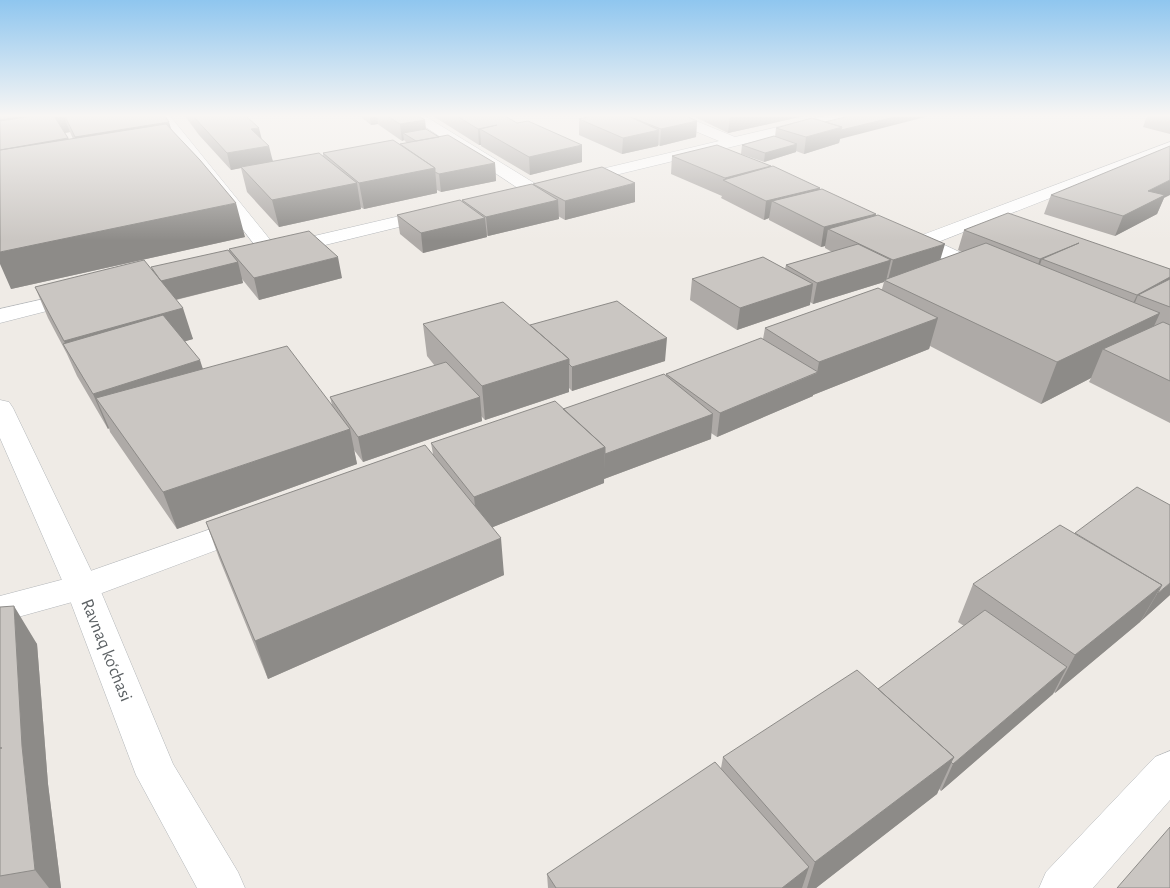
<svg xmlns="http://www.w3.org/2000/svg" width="1170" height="888" viewBox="0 0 1170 888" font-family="'Alegreya Sans',sans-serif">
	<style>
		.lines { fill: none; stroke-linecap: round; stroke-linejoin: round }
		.street-casing { stroke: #b3b6b9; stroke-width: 1 }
		.secondary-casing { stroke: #b2b6b9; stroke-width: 1 }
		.street { fill: #fff; fill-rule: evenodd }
		.secondary { fill: #fff; fill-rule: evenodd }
		.wall { fill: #aeaaa7; fill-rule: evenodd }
		.shaded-wall { fill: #8d8b88 }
		.building { fill: #cac6c2; stroke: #8d8b88 }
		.labels { text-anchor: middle; stroke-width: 4; stroke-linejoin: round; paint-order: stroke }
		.near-street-label { font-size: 18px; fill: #5d6265; stroke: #fff }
	</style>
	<rect width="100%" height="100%" fill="#efebe6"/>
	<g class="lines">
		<defs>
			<path id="street" d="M157,116h13l106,131 8,-4 150,-35 6,1 3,4 -3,4 -156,38 -5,-2 -2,3 -7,2 -7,-2z
				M409,116h16l114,70 2,4 -2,4h-12z
				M665,116h19l51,21 89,-21h24l-1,3 -273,66 -6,-2 -2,-3 2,-3 151,-36 -53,-22z
				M1170,142v9l-232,91 54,25 3,4 -3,4 -7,2 -7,-2 -77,-35 -2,-4 2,-4 7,-2 14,5z
				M79,291l7,2 4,4 -4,4 -86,22v-14z
				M248,516l11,4 5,7 -5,7 -165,62 -94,26v-26l76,-20z
				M1170,751v49l-77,88h-54l7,-16 109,-115z"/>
			<path id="secondary" d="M0,400l9,2 4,6 86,179 74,177 65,108 7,16h-48l-61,-113 -71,-188 -65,-149z"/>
		</defs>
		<use href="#street" class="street-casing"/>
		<use href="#secondary" class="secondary-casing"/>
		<use href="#street" class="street"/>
		<use href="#secondary" class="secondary"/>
	</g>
	<path class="wall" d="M0,116h165l7,14 73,107 -234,52zM70,132l3,7h-4l-4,-6z
		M185,116h62l14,23 12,22 50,-5v-3l84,-10 -3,-3 -2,1 -23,-16 -1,-1 -7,1 -11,-9h59l6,4 1,9 13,8 56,26 1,18 -55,11 -4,-2v3l-73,16 -4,-2 1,2 -82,18 -32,-35 -6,-24 -10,2 -32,-35z
		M433,116h72l77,46 -52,13 -49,-29v-1h-2z
		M693,116h111l-76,17z
		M1147,116h23v18l-27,-7z
		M579,119l118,2 -1,16 -36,9 -2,-1v1l-36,8 -43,-19z
		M776,128l64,11 -1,4 -35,11 -8,-3v1l-32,10 -23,-8 1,-9 33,-8z
		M672,156l99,10 -1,1 106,48 64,45 22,-8 -4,-2 6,-20 206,39v154l-81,-41 2,-4 -50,26 -111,-58 -1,3 -116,46v1l-96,41 -6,-4v6l-107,40v4l-111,44 11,48 -236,104 -49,-121 -13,-36 227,-68 -2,-11 132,-34 103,-34v-1l97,-35 2,-11 117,-39 2,-7 -71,22 -3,-2v3l-73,25 -47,-30 2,-21 93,-10 1,-4 46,-13 -7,-4v-2l-4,1 -52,-27v-2l-5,2 -43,-22 1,-2 -51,-22z
		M533,184l102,18 -70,18 -7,-4 1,3 -71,17 -2,-1 1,2 -64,16 -23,-19 -3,-19 65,-13v-2l71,-15z
		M1051,195l113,3 -7,16 -42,22 -71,-22z
		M229,249l113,29 -83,22 -17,-21 1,4 -67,17 17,39 -8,2 18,28 129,36 -2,-8 105,-31 -8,-10 -4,-32 107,1 135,36 -93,30 -3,-3v4l-84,28 -4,-4 1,5 -119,41 -9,-12 3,14 -180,65 -67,-97 -1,-4 -1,1 -31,-53 -10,-22 -19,-36 -13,-31 116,-18 78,-17z
		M973,584l197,11 -30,27 -85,71 -1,-1 -1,2 -112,97 -2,-2 -2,5 -121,94h-268l-1,-14 174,-106 2,-11 155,-68 86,-63 -6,-4z
		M0,607l37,37 11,140 13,104h-61z"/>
	<path class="shaded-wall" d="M22,116h42l6,16 -70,13v-25z
		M370,116h7l1,8 -7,1z
		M730,116h74l-76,17z
		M899,116h30l-89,23 -1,4 -35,11 2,-17 36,-10z
		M425,120l1,16 -23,-3 1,7 -2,1 -2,-17z
		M697,121l-1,16 -36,9 1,-17z
		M169,122l7,23 -93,16 -8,-24z
		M497,125l-17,4 1,16h-2l-1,-16z
		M259,128l4,16 -12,-15z
		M659,130l-1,16 -36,8 1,-16z
		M68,138l9,24 -77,14v-26z
		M797,144l-1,8 -32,10 1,-9z
		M582,145v17l-52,13 -1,-18z
		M269,146l4,16 -32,5v1l-10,2 -4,-17z
		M495,163l1,18 -55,11 -2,-18z
		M771,166l-3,17 -43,-2v-3z
		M435,168l2,25 -73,16 -5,-26z
		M1170,180v15l-6,3 -7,16 -42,22 8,-20 25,-25z
		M357,183l4,26 -82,18 -7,-27z
		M635,183v19l-70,18v-19z
		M820,188l-3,19 -45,-6 -3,17 -5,2 2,-19z
		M558,200l1,19 -71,17 -2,-19z
		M236,203l9,34 -234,52 -11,-25v-12z
		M876,214l-4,19 -44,-4 -3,17 -4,1 3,-20z
		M485,218l2,19 -64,16 -2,-20z
		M1079,243l-37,16 -7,19 -2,1 7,-20z
		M945,244l-6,20 -51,16 5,-20z
		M338,257l4,21 -83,22 -5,-22z
		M891,260l-5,21 -2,-1v2l-71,22 4,-21z
		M238,262l5,21 -77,19 -7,-21z
		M1170,277v14l-32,4 -8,20 -3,1 10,-21z
		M813,284l-3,21 -73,25 3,-22z
		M183,308l10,31 -113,34 -10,-17 -6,-15z
		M1160,313l-18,39 -39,-3 -12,29 -50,26 16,-42z
		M938,318l-9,31 -116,46v1l-96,41 3,-24 97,-40 2,-11z
		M667,338l-2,23 -93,30v-24z
		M569,359v33l-84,28 -3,-34z
		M200,360l11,34 -115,4 13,30 -1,1 -15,-35z
		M480,397l2,24 -119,41 -5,-25z
		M713,414l-2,25 -107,40 1,-25z
		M350,429l7,35 -180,65 -14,-37z
		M605,447l-1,36 -126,50 -4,-36z
		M501,538l3,37 -236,104 -13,-38z
		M1170,583v12l-29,26 16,-27z
		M1162,585l-22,37 -85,71 20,-38z
		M14,606l23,38 11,140 13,104h-12l-14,-18 -13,-124z
		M1067,667l-14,27 -112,97 12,-27z
		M954,757l-17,37 -121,94h-9l8,-26z
		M809,867l-7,21h-20z"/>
	<path class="building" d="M0,116h22l-22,4z
		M33,116h21l14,22 -68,12v-29z
		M65,116h100l4,6 -94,15z
		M193,116h53l13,12 -8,1 18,17 -42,7z
		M387,116h32l6,4 -25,4z
		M457,116h48l12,7 11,-2 54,24 -53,12 -49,-28 17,-4 -19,4z
		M591,116h37l31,14 -36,8 -44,-19z
		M628,116h58l11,5 -36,8z
		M849,116h50l-58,14 1,-3 -17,-5z
		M812,118l30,9 -36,10 -30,-9z
		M166,124l34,36 36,43 -236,49v-102z
		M426,129l13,8 -23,4 -13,-8z
		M448,135l47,28 -56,11 -4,-2v-4l-35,-24z
		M774,136l23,8 -32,9 -23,-8z
		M393,140l42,28 -76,15 -36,-30z
		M717,145l54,21 -46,12 -53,-22z
		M1170,146v34l-22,11 17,4 -42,21 -72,-21z
		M319,153l38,30 -85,17 -31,-33z
		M773,166l47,22 -54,13 -43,-21z
		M602,167l33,16 -70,18 -32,-17z
		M532,184l26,16 -72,17 -24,-17z
		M822,189l54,25 -52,13 -52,-26z
		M460,200l25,18 -64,15 -24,-18z
		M1008,213l162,56v8l-33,18 -95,-36 37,-16 -39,16 -76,-29z
		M878,215l67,29 -52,16 -65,-31z
		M309,231l29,26 -84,21 -25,-29z
		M986,243l174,70 -103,49 -173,-82z
		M858,244l33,16 -74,23 -31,-18z
		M228,250l10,12 -77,19 -10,-14z
		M763,257l50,27 -73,24 -48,-29z
		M144,260l39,48 -119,33 -29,-54z
		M1170,279v28l-32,-12z
		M878,288l60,30 -119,44 -54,-34z
		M617,301l50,37 -95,29 -3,-3v-5l-39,-34z
		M503,302l66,57 -87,27 -59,-62z
		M163,315l37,45 -107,34 -30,-50z
		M1163,322l7,3v56l-67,-32z
		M761,338l57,34 -98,41 -54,-39z
		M287,346l63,83 -187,63 -67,-94z
		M446,362l34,35 -122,40 -28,-40z
		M664,374l49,40 -108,40v-7l-42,-38z
		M555,401l50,46 -131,50 -43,-54z
		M425,445l76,93 -246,103 -49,-119z
		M1137,487l33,18v78l-13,11 5,-9 -87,-52z
		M1060,525l102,60 -87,70 -102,-71z
		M14,606l8,140 13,124 -35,6v-128h2h-2v-141z
		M985,610l82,57 -114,97 -2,-2 3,-5 -76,-68z
		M857,670l97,87 -139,105 -92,-105z
		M715,762l94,105 -27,21h-226l-9,-14z
		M1170,827v61h-53z"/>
	<linearGradient id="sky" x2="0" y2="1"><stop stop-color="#8fc6ef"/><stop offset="0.48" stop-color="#f8f6f4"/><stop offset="1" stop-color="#f8f6f4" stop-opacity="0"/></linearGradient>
	<rect width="1170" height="241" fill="url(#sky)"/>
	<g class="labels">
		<g class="near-street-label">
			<text transform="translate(107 650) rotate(68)" y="6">Ravnaq ko‘chasi</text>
		</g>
	</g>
</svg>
